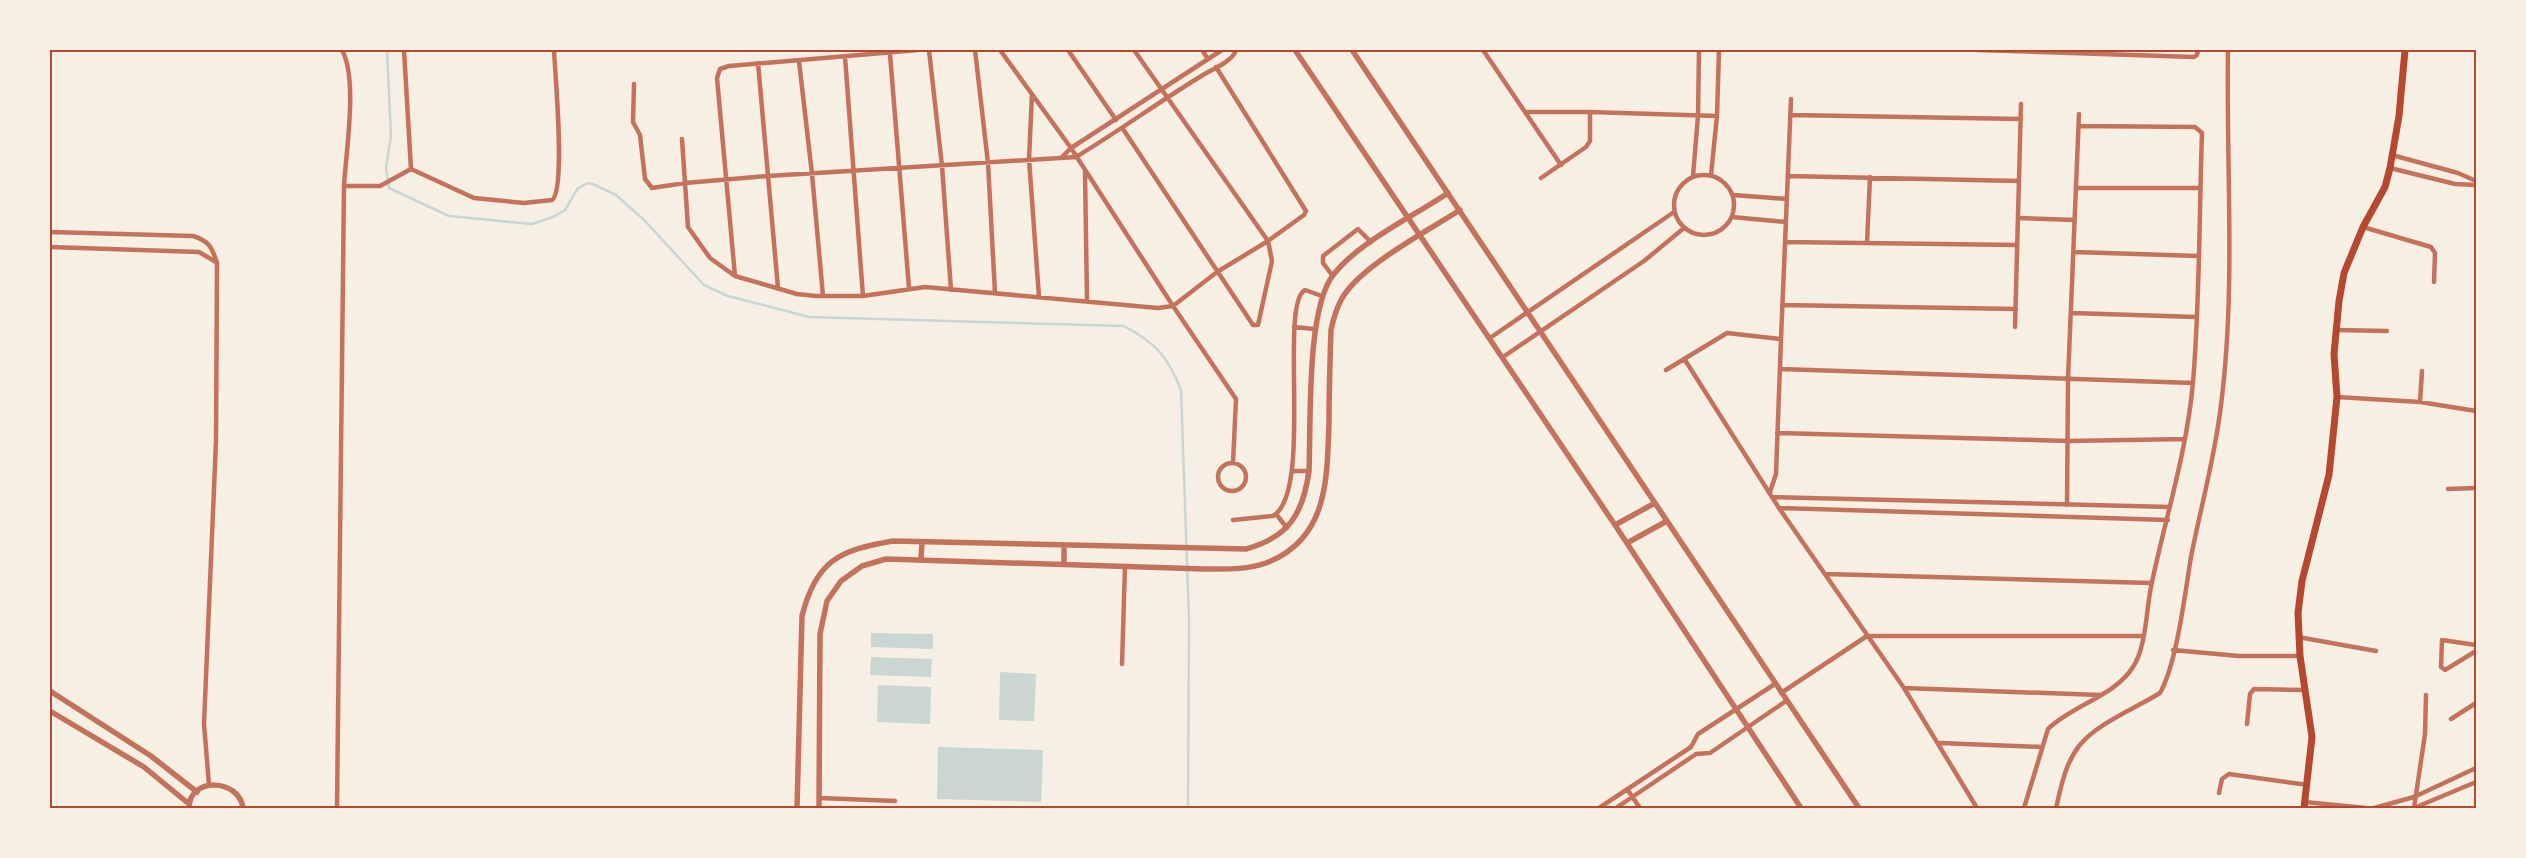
<svg xmlns="http://www.w3.org/2000/svg" width="2526" height="858" viewBox="0 0 2526 858" font-family="'Space Grotesk',sans-serif">
	<style>
		.water { fill: #c9d6d2 }
		.lines { fill: none; stroke-linecap: round; stroke-linejoin: round }
		.stream { stroke: #c9d6d2; stroke-width: 2.5 }
		.minor { stroke: #c5725c; stroke-width: 4.5 }
		.tertiary { stroke: #c5725c; stroke-width: 5.5 }
		.primary { stroke: #b5482f; stroke-width: 7 }
		.neatline { fill: none; stroke: #b5482f; stroke-width: 2 }
	</style>
	<rect width="100%" height="100%" fill="#f6efe4"/>
	<path class="water" d="M871,633l62,1v15l-62,-2z
		M871,657l61,2 -1,18 -61,-2z
		M1000,672l36,2 -2,47 -35,-1z
		M878,685l53,2 -1,37 -53,-2z
		M938,747l105,3 -2,52 -104,-3z"/>
	<g class="lines">
		<path class="stream" d="M387,50l4,86 -5,32 3,20 60,28 83,8 21,-7 12,-7 13,-22 10,-5 5,1 23,11 29,26 59,64 24,11 81,21 315,9c32,17 44,31 57,64l8,230 -1,188"/>
		<path class="minor" d="M404,50l7,119
			M929,50l13,116 9,124
			M975,50l13,113 7,130
			M1000,50l71,98 102,158 63,93 -3,64
			M1068,50l48,70
			M1202,50l6,9
			M1483,50l78,115
			M1977,50l217,7 3,-2 1,-5
			M890,54l19,234
			M845,57l18,239
			M799,61l13,113 11,122
			M758,63l20,225
			M634,84l-1,38 7,13 5,44 7,9 33,-5 83,-7 308,-19
			M1032,94l-3,65 10,138
			M1527,112h63l127,4
			M1790,115l231,4
			M1123,129l130,196h5l14,-64 -4,-20 -134,-191
			M682,139l6,88 22,31 25,18 62,18 19,2h47l62,-9 233,21 15,-2 44,-34 51,-31 36,-26 2,-4 -90,-144
			M2392,155l66,18 18,8
			M1076,157c43,-26 84,-56 127,-82 10,-6 30,-14 33,-25
			M1061,158l10,-10 151,-98
			M2390,168l65,16 21,1
			M1085,172l2,128
			M1674 205a30 30 0 1 1 60 0a30 30 0 1 1-60 0Z
			M1711,175l6,-59 2,-66
			M1693,176l5,-60 1,-66
			M1788,176l231,5
			M1541,178l45,-31 4,-6v-29
			M344,186h36l31,-17 63,29 50,5 28,-3c14,-10 3,-127 2,-150
			M2076,188h124
			M1733,195l54,4
			M1732,217l54,5
			M2018,218l56,2
			M2363,227l68,20 4,6 -1,29
			M50,232l143,4c16,5 19,11 24,27l-1,178 -12,283 5,61
			M1785,242l232,3
			M1867,243l3,-66
			M50,247l149,5 17,10
			M2074,252l124,4
			M1332,275l-9,-12v-7l35,-27 13,13
			M735,276l-18,-198 3,-9 9,-3 189,-16
			M1782,305l234,4
			M2072,313l124,4
			M1294,327l20,2
			M2015,327l6,-223
			M2335,330l52,1
			M1490,338l184,-126
			M1781,339l10,-240
			M1503,357l141,-96 40,-33
			M1685,360l94,148 125,180 73,120
			M1780,369l413,14
			M1666,370l61,-37 54,6 -5,135 -6,18
			M2337,397l83,5 56,9
			M2420,402l2,-31
			M1777,433l291,8 117,-2
			M1218 477a14 14 0 1 1 28 0a14 14 0 1 1-28 0Z
			M1292,471h17
			M2448,489l28,-1
			M1772,497l398,10
			M2067,505l1,-126 11,-265
			M1780,508l388,12
			M1276,514l11,14
			M1233,520l40,-4c41,-24 5,-212 32,-226l17,6
			M1825,574l326,9
			M2298,637l78,14
			M2476,645l-34,-5 -1,27 4,3 31,-19
			M2173,650l66,6h61
			M1122,664l3,-98
			M1904,688l196,7
			M1781,693l86,-57h276
			M2451,719l25,-16
			M2247,724l3,-30 4,-5 51,1
			M1940,743l102,4
			M1627,789l13,19
			M2219,793l3,-14 7,-5 79,11
			M820,798l75,3
			M2305,802l61,6
			M337,808l7,-622c2,-35 14,-107 -2,-136
			M1599,808l92,-61 7,-13 77,-50
			M1616,808l80,-54 14,-1 76,-52
			M2024,808l24,-79c23,-23 67,-33 85,-62 14,-21 13,-60 19,-85 14,-66 35,-131 41,-200 7,-82 6,-166 9,-249l-7,-6 -116,-1
			M2056,808c5,-21 9,-44 23,-62 17,-22 57,-38 81,-53 17,-30 25,-100 31,-136 10,-51 24,-100 30,-152 15,-117 5,-237 7,-355
			M2374,808l40,-11 62,-29
			M2414,808l11,-74 1,-39
			M2414,808l62,-26"/>
		<path class="tertiary" d="M1295,50l320,475 186,283
			M1352,50l507,758
			M1615,525l40,-22
			M1627,543l40,-22
			M921,558l1,-16
			M1064,563v-18
			M50,691l101,65 46,36
			M50,711l94,56 45,37
			M189,808c0,-31 50,-30 54,0
			M797,808l5,-192c14,-56 38,-66 91,-75l353,8c43,-12 57,-35 63,-78 2,-46 -3,-164 25,-197 25,-32 80,-58 114,-81
			M819,808l1,-174 7,-33 14,-20 21,-15 24,-7 319,10c21,0 41,1 61,-6 63,-24 61,-85 63,-142 0,-30 1,-61 2,-91 3,-14 7,-28 16,-39 22,-29 80,-60 113,-81"/>
		<path class="primary" d="M2304,808l8,-71 -12,-81 -2,-43 4,-32 27,-106 8,-78 -3,-43 5,-53 5,-28 19,-46 22,-40 5,-19 9,-52 6,-66"/>
	</g>
	<rect width="2526" height="858" fill="none" stroke="#f6efe4" stroke-width="102"/>
	<rect x="51" y="51" width="2424" height="756" class="neatline"/>
</svg>
